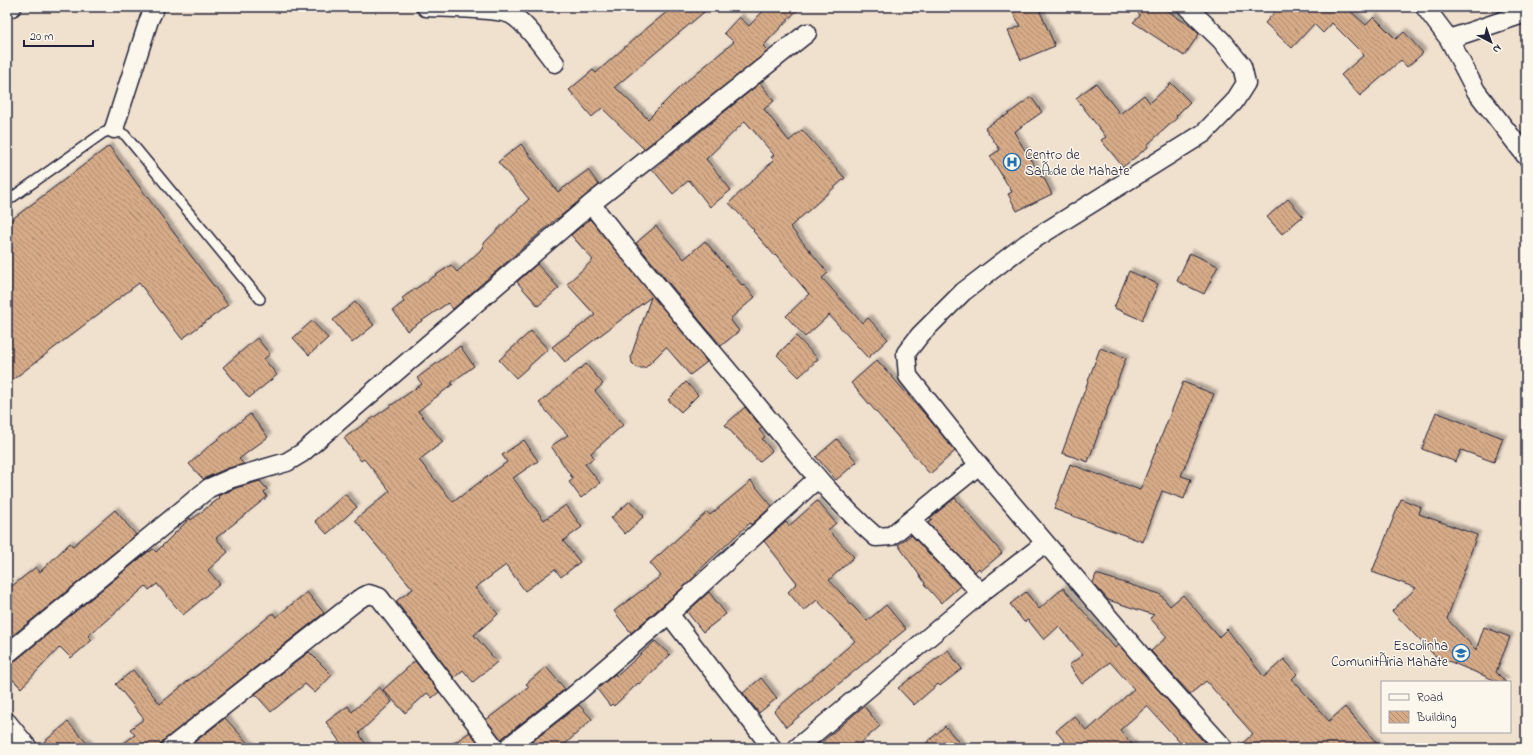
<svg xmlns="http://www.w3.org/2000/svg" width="1533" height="755" viewBox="0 0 1533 755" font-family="'Indie Flower',sans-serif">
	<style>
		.building { fill: url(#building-back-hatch); stroke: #22223b; filter: url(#shadow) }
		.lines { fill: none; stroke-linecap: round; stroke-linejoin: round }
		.service-casing { stroke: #22223b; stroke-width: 12 }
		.minor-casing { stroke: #22223b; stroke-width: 21 }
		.service { stroke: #fbf7ec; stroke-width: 9 }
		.minor { stroke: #fbf7ec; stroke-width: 18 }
		.labels { text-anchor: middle; stroke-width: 3; stroke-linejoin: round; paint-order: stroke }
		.poi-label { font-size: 14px; fill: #22223b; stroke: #fbf7ec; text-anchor: start }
	</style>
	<defs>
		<pattern id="building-back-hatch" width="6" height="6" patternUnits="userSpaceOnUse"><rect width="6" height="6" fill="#d6ab88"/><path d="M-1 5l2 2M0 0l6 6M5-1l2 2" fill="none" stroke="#ad8b70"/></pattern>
		<filter id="shadow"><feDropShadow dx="3.5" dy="-3.5" stdDeviation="1" flood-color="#0004"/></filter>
	</defs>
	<rect width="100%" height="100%" fill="#f0e0ce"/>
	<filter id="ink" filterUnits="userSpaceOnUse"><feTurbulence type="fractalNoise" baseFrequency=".025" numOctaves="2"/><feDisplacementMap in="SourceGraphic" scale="8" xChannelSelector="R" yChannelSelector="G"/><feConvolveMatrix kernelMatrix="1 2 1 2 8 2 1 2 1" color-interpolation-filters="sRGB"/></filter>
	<g filter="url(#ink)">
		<path class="building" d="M673,7h37l-95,80 33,32 34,-34 52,-43 -10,-9 15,-16 10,9 18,-19h33l-37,39 5,5 -124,98 -42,-41 -10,9 -23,-27 24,-20 3,3 39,-35z
			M1009,7h29l17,39 -34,14 -13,-29 13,-5z
			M1135,7h27l31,21 6,6 -15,22 -51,-34 7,-6z
			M1279,7h69l-1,1 19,17 8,-8 22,22 8,-7 19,21 -16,14 -6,-7 -41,36 -19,-21 23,-20 -32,-32 -9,10 -9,-9 -22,24 -27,-25z
			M760,83l14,18 -10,8 25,32 13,-11 43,48 -55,49 38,46 -6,5 40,45 6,-5 20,21 -20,19 -39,-43 -24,22 -19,-21 23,-22 -33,-39 -1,1 -22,-25 1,-1 -25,-27 45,-43 -3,-3 3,-2 -29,-34 -39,38 25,31 -21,17 -21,-27 -16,14 -20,-24z
			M1096,83l24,31 24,-19 6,8 21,-20 19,19 -14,14 1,2 -30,27 1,2 -25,20 -22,-27 5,-3 -30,-39z
			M1031,97l11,15 -28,20 27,45 2,-1 9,18 -35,17 -9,-17 4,-2 -22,-36 10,-6 -15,-22 18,-12 1,1z
			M521,144l37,48 30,-22 11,15 -42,34v-1l-104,91 -5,-6 -41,28 -14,-21 11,-8 -2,-4 49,-33 6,7 27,-25 -2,-2 47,-46 -31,-37z
			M109,146l119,159 -46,34 -43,-56 -132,101v-161z
			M1288,199l15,17 -21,18 -15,-17z
			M590,219l117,143 -17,13 -24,-28 -21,21h-8l-5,-5 -1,-7 20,-59 -86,65 -13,-15 43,-32 -28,-31 26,-24 -22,-25z
			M656,226l28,33 21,-18 37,44 1,-1 12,13 -25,22 9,12 -18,15 -85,-103z
			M1190,253l28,13 -14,28 -27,-13z
			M537,264l22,24 -21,18 -21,-24z
			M1129,271l29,13 -16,36 -28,-12z
			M355,302l19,23 -22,18 -19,-23z
			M312,321l16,17 -19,17 -16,-17z
			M531,331l17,18 -32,29 -17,-18z
			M796,336l22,23 -19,18 -22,-22z
			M257,338l13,16 -6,5 13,16 -28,23 -26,-31z
			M460,346l14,20 -23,17 2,1 -35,27 25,31 -24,18 34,42 54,-40 -5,-7 22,-15 14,21 -25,17 31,42 22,-15 16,22 -19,14 17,21 -19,15 -6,-8 -30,22 -19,-26 -31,23 23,26 -24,21 23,27 -24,20 -10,-12 -9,8 -58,-77 17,-12 -58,-69 35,-29 -26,-32 -3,2 -17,-23 78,-54 -5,-6z
			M1100,348l26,10 -38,104 -26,-9z
			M877,360l47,53 31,38 -25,23 -79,-91z
			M586,364l17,20 -8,7 28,34 -32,28 3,5 -9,6 15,19 -19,15 -12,-16 4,-3 -22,-33 17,-11 -29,-32z
			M686,382l12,13 -17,17 -13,-12z
			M1183,382l31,12 -33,82 10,3 -7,20 -22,-8 -19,51 -89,-33 16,-45 70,26z
			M745,407l17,21 -3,2 6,7 -3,2 10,12 -13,11 -34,-37z
			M1436,412l67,26 -9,24 -33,-12 -5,12 -34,-13z
			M250,414l18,23 -29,22 5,5 -16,4 -25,11 -14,-15 19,-17z
			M837,439l20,23 -21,18 -20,-23z
			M260,481l7,8 -3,3 3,5 -51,41 12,14 -20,18 12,14 -37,31 -26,-31 -8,6 -3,-4 -58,50 4,4 -21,18 -11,-11 -39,41 -14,-14v-10l7,-2 135,-111 1,1 3,-3 3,3 34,-34 1,2 29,-22 -2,-2 18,-8z
			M751,481l21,25 -21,19 -1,-2 -55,51 1,2 -65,57 -17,-22 47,-35 -11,-13 57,-51 3,3z
			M345,494l12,13 -30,27 -12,-13z
			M955,498l47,55 -21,18 -2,-3 -4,4 -47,-49 4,-3 -2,-2z
			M1401,499l20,8 -2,7 58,21 -30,84 29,31 8,-23 26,10 -14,35 10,10h-7l-65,-27 -42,-44 24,-23 -44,-16z
			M630,501l14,15 -19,18 -14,-16z
			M817,501l19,22 -8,7 26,27 -25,23 38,41 19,-16 20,24 -120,98 -12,-16 81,-70 -38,-41 -13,11 -16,-19 9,-9 -33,-42 22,-19 3,4z
			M115,510l21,25 -129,105v-50l29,-23 4,5 30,-29 3,3z
			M911,535l49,51 -19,17 -17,-19 1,-1 -27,-38z
			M1096,574l64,20 10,12 13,-11 36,42 8,-8 37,48 20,-18 13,15 -5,5 37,42 16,-14 36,41h-144l16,-14 -47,-53 -16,13 -39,-43 16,-14 -17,-19 4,-3 -46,-15 -15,-17z
			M1063,588l52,60 4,-3 90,103h-24l-38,-42 -27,24 15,18h-67l1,-1 -13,-16 18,-15 13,15 47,-42 -24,-27 -28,22 -13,-19 14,-10 -24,-29 -15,14 -16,-20 -4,2 -14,-18 16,-12 13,17z
			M307,592l17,21 -160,127 -4,4v4h-43l18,-13 -5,-6 14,-10 -28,-35 17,-14 27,34 33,-27 1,1 79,-65 3,4z
			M709,592l17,22 -23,18 -16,-20z
			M655,641l15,14 -31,29 -1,-1 -24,23 -2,-2 -2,2 -13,-17 18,-15 2,2z
			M948,650l14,19 -22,17 -2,-2 -24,21 -16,-17z
			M309,652l23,23 -17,18 -10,-9 -34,28 -16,-18z
			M415,661l24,31 -7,6 -5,-5 -22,20 -22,-23z
			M546,667l19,22 -64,50 -15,-19 43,-33 -3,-3z
			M761,678l16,20 -18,15 -16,-20z
			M379,687l13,15 -33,31 9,15h-24l-18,-26 22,-16 4,6z
			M579,705l13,14 -31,29h-37z
			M864,706l16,20 -25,22h-40z
			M225,718l27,30h-65z
			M68,722l23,26h-53v-1z
			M945,726l19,22h-43z
			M470,732l12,16h-35z"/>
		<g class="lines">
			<defs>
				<path id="service" d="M7,201l96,-68 11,-4 11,6 135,164"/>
				<path id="minor" d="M426,7c17,1 74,1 86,8 15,9 32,34 43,48
					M1187,7l34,33 21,26 4,17 -12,19 -30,31 -178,111 -63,48 -43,43 -14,18 2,23 71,89 166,195 79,88
					M1425,7l24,32 27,52 50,65
					M7,8l5,-1
					M1449,39l77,-26
					M114,129l35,-109 6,-13
					M591,204c52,66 106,130 160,194 40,48 78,98 125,139l15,-1 88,-71
					M911,520l70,73
					M669,614l103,134
					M7,654l202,-166 23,-10 55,-16 15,-9 289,-249 216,-171
					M7,722l21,26
					M170,748l189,-149 10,-5 10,3 116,151
					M507,748l65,-51 97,-83 149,-136
					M797,748l184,-155 64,-50"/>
			</defs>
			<use href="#service" class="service-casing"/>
			<use href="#minor" class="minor-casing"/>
			<use href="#service" class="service"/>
			<use href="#minor" class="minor"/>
		</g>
	</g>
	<defs>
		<symbol id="hospital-ring" viewBox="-11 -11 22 22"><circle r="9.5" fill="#fbf7ec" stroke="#1f6fb2" stroke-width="1.5"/><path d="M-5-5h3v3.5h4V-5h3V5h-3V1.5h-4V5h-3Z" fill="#1f6fb2"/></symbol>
		<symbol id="school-ring" viewBox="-11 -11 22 22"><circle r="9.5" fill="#fbf7ec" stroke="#1f6fb2" stroke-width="1.5"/><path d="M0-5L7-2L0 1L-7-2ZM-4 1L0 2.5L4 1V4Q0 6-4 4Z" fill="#1f6fb2"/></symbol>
	</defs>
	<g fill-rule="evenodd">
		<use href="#hospital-ring" x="1002" y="152" width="20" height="20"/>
		<use href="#school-ring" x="1451" y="643" width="20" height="20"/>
	</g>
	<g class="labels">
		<g class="poi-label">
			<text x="1025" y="159">Centro de<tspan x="1025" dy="16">SaÃºde de Mahate</tspan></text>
			<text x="1448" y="650" text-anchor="end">Escolinha<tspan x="1448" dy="16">ComunitÃ¡ria Mahate</tspan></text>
		</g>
	</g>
	<rect width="1533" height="755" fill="none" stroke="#fbf7ec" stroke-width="24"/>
	<rect x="12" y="12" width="1509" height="731" fill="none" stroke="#22223b" stroke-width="1.5" filter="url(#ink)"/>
	<rect x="1381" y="681" width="130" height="52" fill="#fbf7ec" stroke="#a4a2a5"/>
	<rect x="1389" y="694" width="20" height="6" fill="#fbf7ec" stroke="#a4a2a5"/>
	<text x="1417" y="701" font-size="12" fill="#22223b">Road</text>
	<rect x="1389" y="711" width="20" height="12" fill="url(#building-back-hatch)" stroke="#a4a2a5"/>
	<text x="1417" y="721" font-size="12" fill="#22223b">Building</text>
	<g transform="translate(1491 42) rotate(139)" stroke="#fbf7ec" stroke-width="3" paint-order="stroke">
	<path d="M0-3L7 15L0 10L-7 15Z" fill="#22223b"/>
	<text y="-6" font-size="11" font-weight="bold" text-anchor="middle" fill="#22223b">N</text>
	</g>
	<path d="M24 40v6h69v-6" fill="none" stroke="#22223b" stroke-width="2"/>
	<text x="30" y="40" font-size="12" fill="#22223b" stroke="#fbf7ec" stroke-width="3" paint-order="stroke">20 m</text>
</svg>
